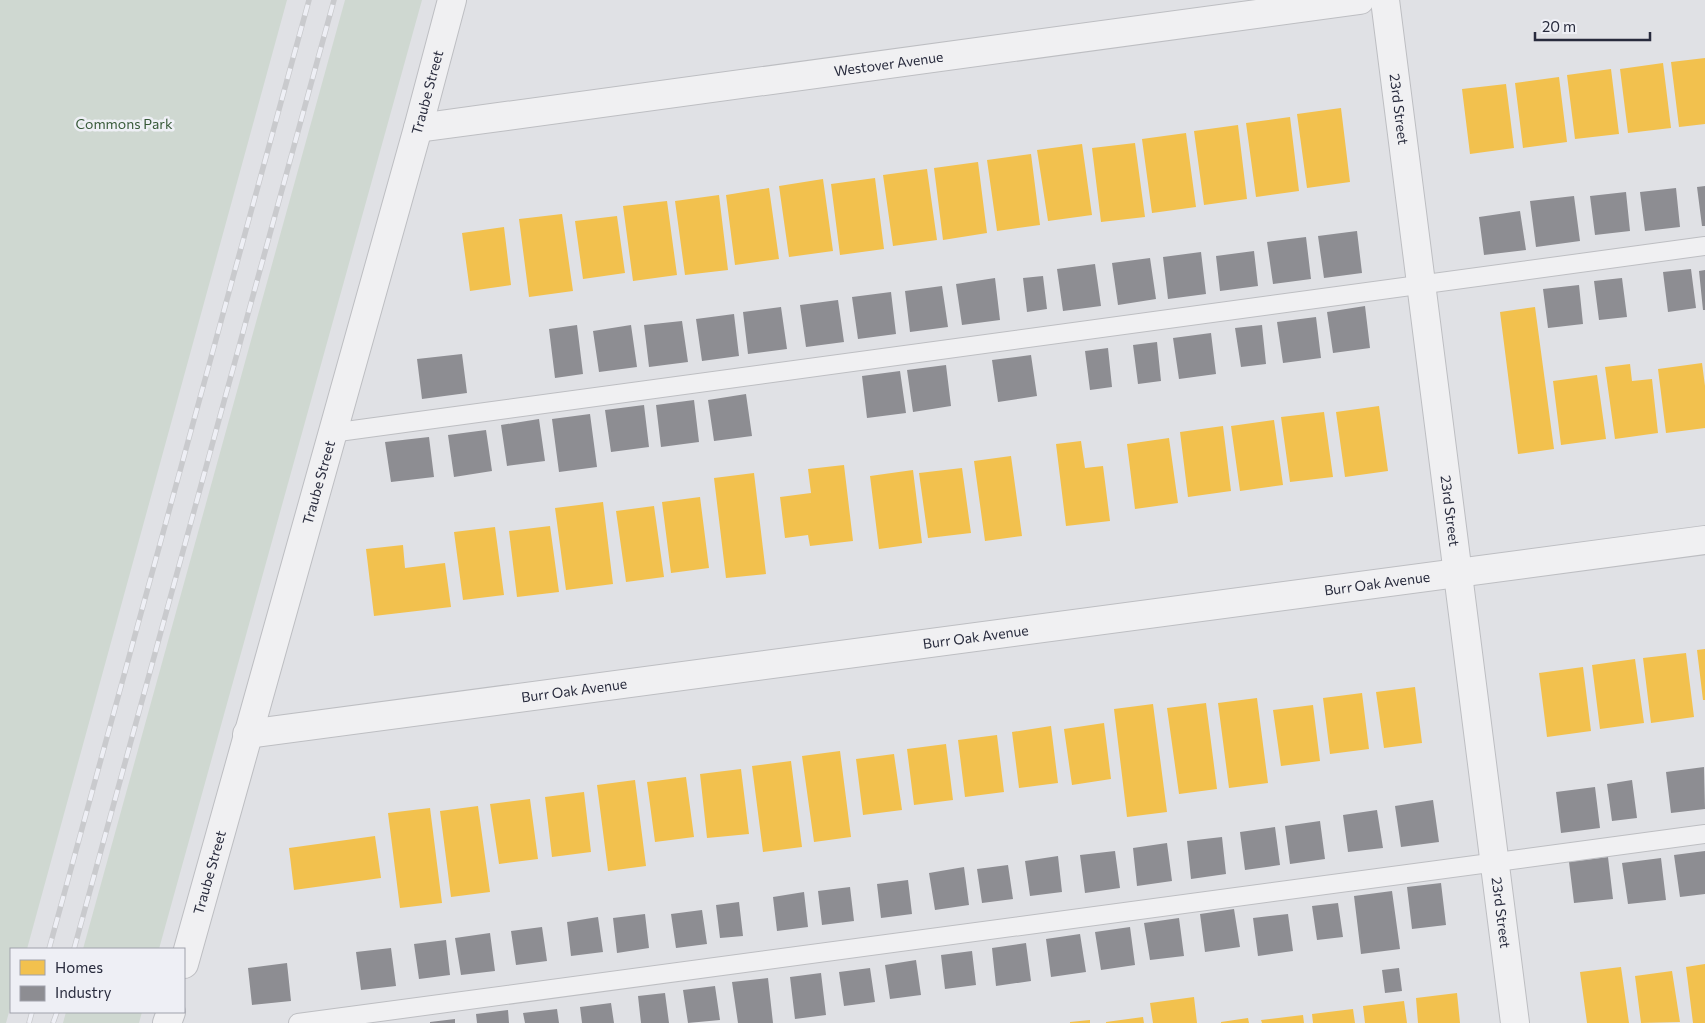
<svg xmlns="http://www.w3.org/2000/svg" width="1705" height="1023" viewBox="0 0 1705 1023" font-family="Commissioner,sans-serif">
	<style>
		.green { fill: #cfd8d1 }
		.homes { fill: #f2c14e }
		.industry { fill: #8d8d92 }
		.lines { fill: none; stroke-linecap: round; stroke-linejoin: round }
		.lane-casing { stroke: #bdbec2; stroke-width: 20 }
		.street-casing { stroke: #bdbec2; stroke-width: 30 }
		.lane { stroke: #f0f0f2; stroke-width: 18 }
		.street { stroke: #f0f0f2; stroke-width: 28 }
		.rail-casing { stroke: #c9cacd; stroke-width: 5.5 }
		.rail { stroke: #eeeff5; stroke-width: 4; stroke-dasharray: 11; stroke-linecap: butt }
		.labels { text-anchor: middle; stroke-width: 5; stroke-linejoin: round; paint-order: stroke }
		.street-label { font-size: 14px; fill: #282b3d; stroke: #eeeff5 }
		.park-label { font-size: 14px; fill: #365837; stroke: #eeeff5 }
	</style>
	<rect width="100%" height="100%" fill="#e0e1e5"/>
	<path class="green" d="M0,0h287l-260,949h-16v56l-5,18h-6z
		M345,0h77l-263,949h-76z
		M66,1012h76l-3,11h-76z"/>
	<path class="homes" d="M1705,58v66l-26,3 -8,-65z
		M1663,63l8,65 -43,5 -8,-64z
		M1611,69l8,65 -44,5 -8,-64z
		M1559,77l8,65 -44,6 -8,-65z
		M1506,84l8,64 -44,6 -8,-65z
		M1341,108l9,74 -43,6 -10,-74z
		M1290,117l9,74 -43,6 -10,-74z
		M1238,125l9,74 -43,6 -10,-74z
		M1186,133l10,74 -44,6 -10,-74z
		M1135,143l10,74 -44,5 -9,-74z
		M1082,144l10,71 -44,6 -11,-71z
		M1031,154l9,71 -43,6 -10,-71z
		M978,162l9,71 -44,7 -9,-72z
		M927,169l10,71 -44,6 -10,-71z
		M875,178l9,71 -44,6 -9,-71z
		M823,179l10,72 -44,6 -10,-71z
		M769,188l10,71 -44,6 -9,-70z
		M719,195l9,75 -43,5 -10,-74z
		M667,201l10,74 -44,6 -10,-75z
		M562,214l11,77 -44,6 -10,-78z
		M617,216l8,57 -42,6 -8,-58z
		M504,227l7,58 -41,6 -8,-58z
		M1535,307l19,142 -36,5 -18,-142z
		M1702,363l3,23v42l-39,5 -8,-64z
		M1630,364l2,17 20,-2 6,54 -43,6 -10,-72z
		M1597,375l9,64 -45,6 -8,-64z
		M1379,406l9,65 -43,6 -9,-65z
		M1324,412l9,65 -43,5 -9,-65z
		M1274,420l9,65 -43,6 -9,-65z
		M1223,426l8,65 -43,6 -8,-65z
		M1169,438l9,65 -43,6 -8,-65z
		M1081,441l4,27 18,-2 7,55 -44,5 -10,-82z
		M1011,456l11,80 -37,5 -11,-80z
		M844,465l9,76 -43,5 -2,-11 -23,3 -5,-41 31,-4 -3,-24z
		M962,468l9,65 -43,5 -9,-65z
		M913,470l9,73 -43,6 -9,-73z
		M754,473l12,101 -40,4 -12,-100z
		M700,497l9,71 -38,5 -9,-71z
		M603,502l10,82 -47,6 -11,-82z
		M654,506l10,71 -38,5 -10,-71z
		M550,526l9,66 -42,5 -8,-66z
		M495,527l9,68 -41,5 -9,-68z
		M403,545l2,23 40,-5 6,44 -77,9 -8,-67z
		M1705,649v51h-2l-6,-50z
		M1686,653l8,64 -43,6 -8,-65z
		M1635,659l9,64 -44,6 -8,-64z
		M1583,667l8,64 -44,6 -8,-64z
		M1415,687l7,56 -38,5 -8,-56z
		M1362,693l7,56 -39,5 -7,-56z
		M1257,698l11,85 -39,5 -11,-85z
		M1206,703l11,86 -38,5 -12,-86z
		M1153,704l14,108 -40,5 -13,-108z
		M1313,705l7,56 -39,5 -8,-56z
		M1104,723l7,56 -39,6 -8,-56z
		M1051,726l7,57 -39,5 -7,-56z
		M997,735l7,57 -39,5 -7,-57z
		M946,744l7,56 -39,5 -7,-56z
		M840,751l11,86 -37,5 -12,-86z
		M894,754l8,56 -39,5 -7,-56z
		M791,761l11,86 -39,5 -11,-86z
		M741,769l8,65 -42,4 -7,-64z
		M686,777l8,60 -39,5 -8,-60z
		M635,780l11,86 -38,5 -11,-86z
		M584,792l7,60 -39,5 -7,-60z
		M530,799l8,60 -39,5 -9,-60z
		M478,806l12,86 -39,5 -11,-86z
		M430,808l12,95 -42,5 -12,-95z
		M375,836l6,42 -87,12 -5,-42z
		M1705,964v59h-12l-7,-56z
		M1621,967l8,56h-42l-7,-51z
		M1672,971l8,51 -39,1 -6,-47z
		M1457,993l3,30h-42l-2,-25z
		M1194,997l3,26h-44l-3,-20z
		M1404,1001l3,22h-42l-2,-17z
		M1353,1009l2,14h-42l-1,-9z
		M1303,1015l1,8h-42l-1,-3z
		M1143,1017l1,6h-38v-1z
		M1248,1018l1,5h-28v-1z
		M1090,1020v3h-20v-1z"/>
	<path class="industry" d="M1705,186v40h-3l-5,-39z
		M1676,188l4,39 -35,4 -5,-39z
		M1626,192l4,39 -35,4 -5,-39z
		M1574,196l6,45 -44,6 -6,-46z
		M1520,211l6,39 -42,5 -5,-38z
		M1357,231l5,42 -38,5 -6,-42z
		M1306,237l5,42 -38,5 -6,-42z
		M1254,251l4,35 -38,5 -4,-35z
		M1201,252l5,42 -38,5 -5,-42z
		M1150,258l6,41 -38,6 -6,-42z
		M1095,264l6,42 -38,5 -6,-42z
		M1691,269l5,39 -28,4 -5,-40z
		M1705,270v40h-2l-4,-39z
		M1043,276l4,33 -20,3 -4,-34z
		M995,278l5,42 -38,5 -6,-41z
		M1622,278l5,39 -28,3 -5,-39z
		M1579,285l4,39 -35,4 -5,-39z
		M942,286l6,41 -38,5 -5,-41z
		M891,292l5,42 -38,5 -6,-42z
		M838,300l6,42 -38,5 -6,-42z
		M1365,306l5,42 -37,5 -6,-41z
		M781,307l6,42 -39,5 -5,-42z
		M734,314l5,42 -37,5 -6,-42z
		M1316,317l5,41 -38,5 -6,-41z
		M682,321l6,41 -39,5 -5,-42z
		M577,325l6,49 -28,4 -6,-49z
		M631,325l6,42 -38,5 -6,-41z
		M1262,325l4,39 -25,3 -6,-39z
		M1211,333l5,41 -37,5 -6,-41z
		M1157,342l4,39 -23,3 -5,-39z
		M1108,348l4,39 -22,3 -5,-39z
		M462,354l5,39 -45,6 -5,-40z
		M1031,355l6,41 -39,6 -6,-42z
		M946,365l5,41 -38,6 -6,-42z
		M900,371l6,42 -39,5 -5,-42z
		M746,394l6,42 -38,5 -6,-41z
		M694,400l5,42 -38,5 -5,-42z
		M644,405l5,42 -38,5 -6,-42z
		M590,414l7,53 -38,5 -7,-53z
		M539,419l6,42 -38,5 -6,-41z
		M486,430l6,41 -38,6 -6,-42z
		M429,437l5,40 -43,5 -6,-40z
		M1704,767l1,42 -34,4 -5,-41z
		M1632,780l5,38 -25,3 -5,-37z
		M1595,787l5,41 -39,5 -5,-41z
		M1433,800l6,42 -38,5 -6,-41z
		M1377,810l6,38 -35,4 -5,-37z
		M1320,821l5,38 -35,5 -5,-38z
		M1275,827l5,38 -35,5 -5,-38z
		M1222,837l4,37 -35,5 -4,-38z
		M1167,843l5,38 -35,5 -4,-38z
		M1115,851l5,37 -35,5 -5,-38z
		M1705,851v43l-25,3 -6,-42z
		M1058,856l4,36 -32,4 -5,-35z
		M1608,857l5,42 -39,4 -5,-41z
		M1661,858l5,42 -38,4 -6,-41z
		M1008,865l5,34 -31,4 -5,-34z
		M964,867l5,38 -34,5 -6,-37z
		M908,880l4,34 -31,4 -4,-34z
		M1441,883l5,42 -34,4 -5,-42z
		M850,887l4,34 -32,4 -4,-34z
		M1392,891l8,58 -39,5 -7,-58z
		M804,892l4,35 -31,4 -4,-34z
		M739,902l4,34 -23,2 -4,-33z
		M1338,903l5,34 -26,3 -5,-34z
		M1234,909l6,38 -35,5 -5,-38z
		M702,910l5,34 -31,4 -5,-34z
		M645,914l4,34 -32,5 -4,-35z
		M1288,914l5,37 -35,5 -5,-38z
		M598,917l5,35 -32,4 -4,-34z
		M1179,918l5,38 -34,4 -6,-37z
		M542,927l5,34 -31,4 -5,-34z
		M1130,927l5,38 -34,5 -6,-38z
		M490,933l5,38 -34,4 -6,-37z
		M1080,934l6,38 -35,5 -5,-38z
		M446,940l4,35 -31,4 -5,-35z
		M1026,943l5,38 -35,5 -4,-38z
		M391,948l5,38 -35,4 -5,-38z
		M972,951l4,34 -31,4 -4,-34z
		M916,960l5,35 -31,4 -5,-34z
		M287,963l4,38 -39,4 -4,-37z
		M870,968l5,34 -31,4 -5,-34z
		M1399,968l3,23 -17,2 -3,-23z
		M821,973l5,42 -31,4 -5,-42z
		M768,978l5,45h-35l-6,-41z
		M715,986l5,34 -32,3 -5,-33z
		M665,993l4,30h-28l-3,-27z
		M611,1003l3,20h-32l-2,-16z
		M557,1009l2,14h-34l-2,-10z
		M508,1010l1,13h-32l-1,-9z
		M455,1019v4h-25v-1z"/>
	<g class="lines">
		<defs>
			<path id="lane" d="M331,433l1374,-187
				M298,1023l1407,-189"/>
			<g id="street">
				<path id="s1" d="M1385,0l130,1023"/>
				<path id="s2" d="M418,128l942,-128"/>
				<path id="s3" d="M247,734l1458,-194"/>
				<path id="s4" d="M184,964l234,-836 34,-128"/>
				<path d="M167,1023l4,-11"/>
			</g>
		</defs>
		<use href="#lane" class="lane-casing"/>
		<use href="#street" class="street-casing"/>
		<use href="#lane" class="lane"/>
		<use href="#street" class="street"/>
		<defs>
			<path id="rail" d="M49,949l260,-949
				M74,949l260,-949
				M29,1023l3,-11
				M53,1023l4,-11"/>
		</defs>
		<use href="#rail" class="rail-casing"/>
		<use href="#rail" class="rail"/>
	</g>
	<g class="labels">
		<g class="street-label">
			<text dy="5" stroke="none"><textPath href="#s2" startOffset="475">Westover Avenue</textPath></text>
			<text dy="5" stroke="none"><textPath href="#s4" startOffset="905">Traube Street</textPath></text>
			<text dy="5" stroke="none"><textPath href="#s1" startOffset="110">23rd Street</textPath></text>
			<text dy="5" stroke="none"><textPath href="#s4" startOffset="500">Traube Street</textPath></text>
			<text dy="5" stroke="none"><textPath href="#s1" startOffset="515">23rd Street</textPath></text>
			<text dy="5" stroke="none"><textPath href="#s3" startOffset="1140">Burr Oak Avenue</textPath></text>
			<text dy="5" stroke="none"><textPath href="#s3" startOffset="735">Burr Oak Avenue</textPath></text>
			<text dy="5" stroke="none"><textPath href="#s3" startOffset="330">Burr Oak Avenue</textPath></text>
			<text dy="5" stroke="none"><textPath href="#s4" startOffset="95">Traube Street</textPath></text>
			<text dy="5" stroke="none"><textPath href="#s1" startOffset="920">23rd Street</textPath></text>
		</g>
		<g class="park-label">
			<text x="124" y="129">Commons Park</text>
		</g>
	</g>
	<rect x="10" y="948" width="175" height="65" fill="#eeeff5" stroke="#9fa1ab"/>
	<rect x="20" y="960" width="25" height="15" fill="#f2c14e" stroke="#9fa1ab"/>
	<text x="55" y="973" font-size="15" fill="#282b3d">Homes</text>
	<rect x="20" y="986" width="25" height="15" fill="#8d8d92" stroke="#9fa1ab"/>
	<text x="55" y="998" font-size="15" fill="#282b3d">Industry</text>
	<path d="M1535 32v8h115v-8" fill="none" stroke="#282b3d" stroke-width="2.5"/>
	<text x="1542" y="32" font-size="15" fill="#282b3d" stroke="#eeeff5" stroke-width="4" paint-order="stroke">20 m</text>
</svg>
